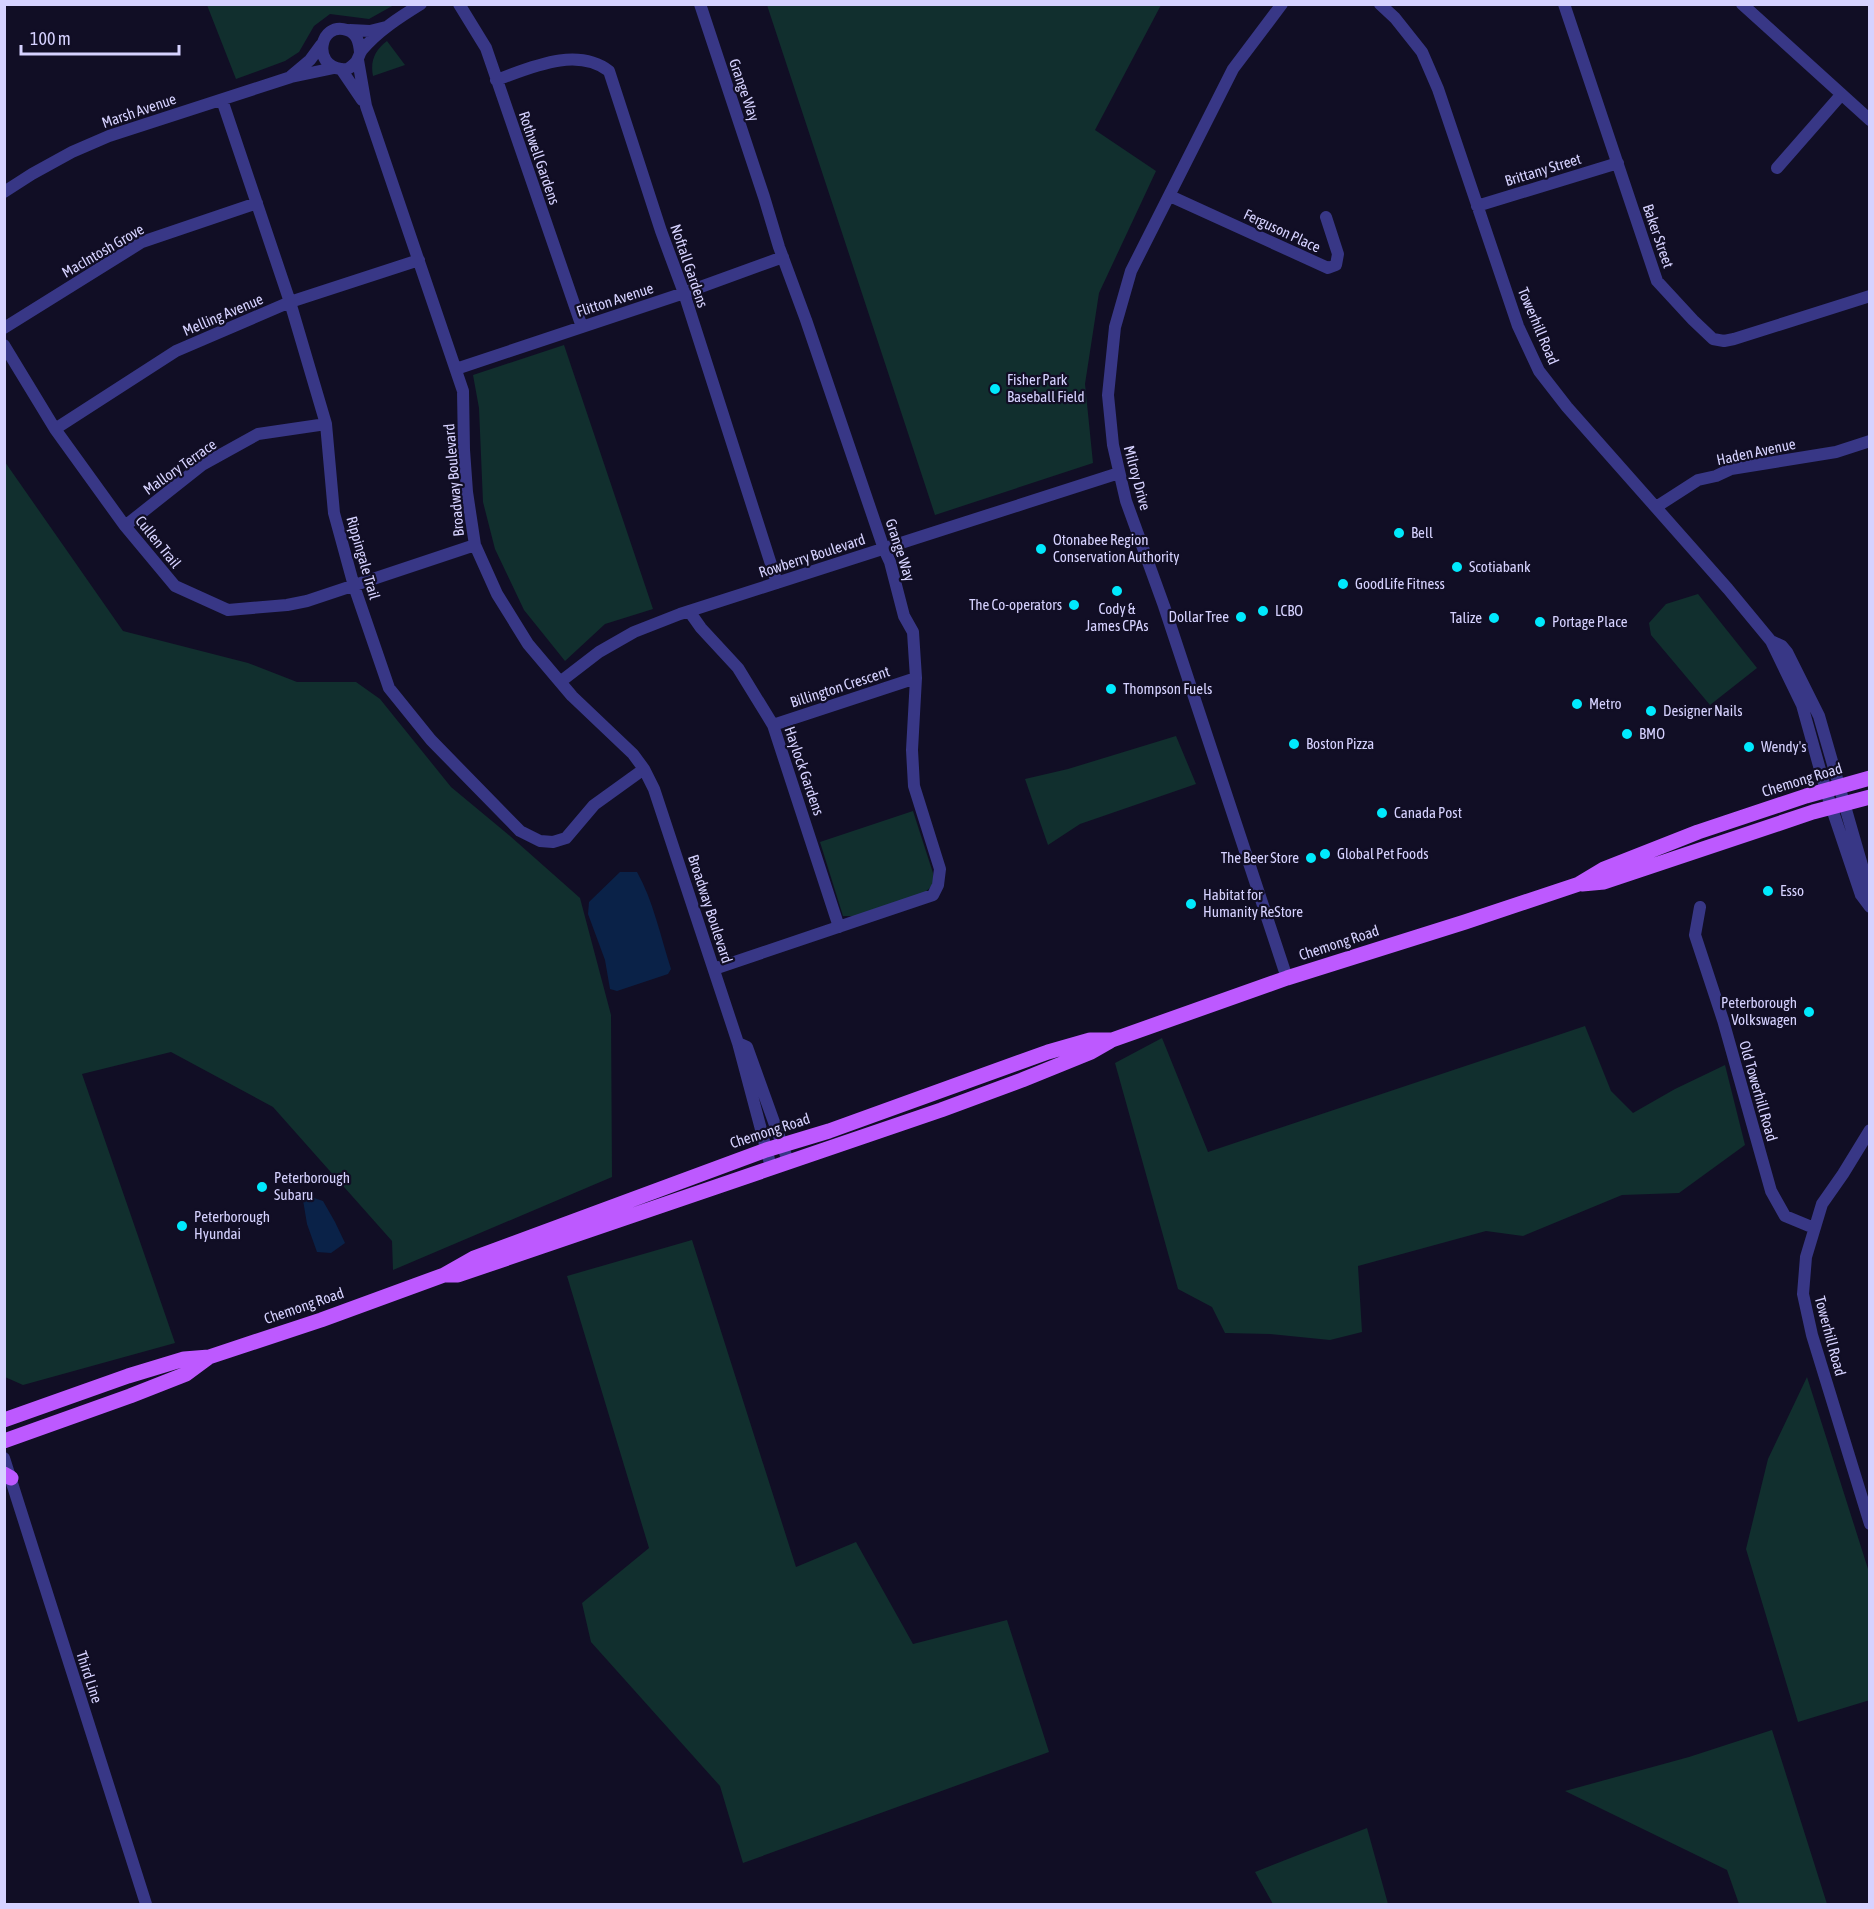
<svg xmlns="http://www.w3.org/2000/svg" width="1874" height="1909" viewBox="0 0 1874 1909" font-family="'Asap Condensed',sans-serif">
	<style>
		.green { fill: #112f2e }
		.water { fill: #0a2248 }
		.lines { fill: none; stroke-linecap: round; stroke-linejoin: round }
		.minor { stroke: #383786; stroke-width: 12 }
		.major { stroke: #bd59ff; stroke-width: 15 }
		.poi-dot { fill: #00e9fd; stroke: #110e25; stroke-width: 2 }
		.labels { text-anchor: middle; stroke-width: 4.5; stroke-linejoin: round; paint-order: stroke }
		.street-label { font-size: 15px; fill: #d6d2ff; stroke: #110e25 }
		.poi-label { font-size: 15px; fill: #d6d2ff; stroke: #110e25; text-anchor: start }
	</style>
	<rect width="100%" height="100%" fill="#110e25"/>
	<path class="green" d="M207,5h187l-25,14 -39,-5 -16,12 -15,26 -14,9 -49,18z
		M767,5h394l-66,125 61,41 -57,122 -14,91 8,79 -158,52z
		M387,41l18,24 -32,11c-3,-15 2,-26 14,-35z
		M564,345l89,264 -48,15 -40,37 -41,-51 -29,-61 -12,-47 -4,-94 -6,-33z
		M5,462l118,169 125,32 49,19h59l24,17 71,88 59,49 70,62 31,117 1,162 -219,93 -1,-29 -119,-134 -102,-55 -89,22 93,269 -152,42 -18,-8z
		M1698,594l59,74 -47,37 -59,-70 -2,-12 17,-19z
		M1176,736l20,48 -116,40 -32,21 -23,-66 43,-10z
		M913,811l20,62v12l-11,10 -67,21h-12l-23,-74z
		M1585,1026l26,65 22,22 42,-24 50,-24 20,80 -66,48 -57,2 -99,41 -37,-5 -128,35 4,66 -32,8 -60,-6 -45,-1 -13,-26 -34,-18 -63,-226 47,-25 46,114z
		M692,1240l104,327 60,-25 57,102 94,-24 42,132 -306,111 -23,-77 -129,-144 -9,-39 67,-55 -82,-272z
		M1807,1377l62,195 1,128 -72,22 -52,-173 22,-90z
		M1772,1730l55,174h-88l-12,-34 -162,-79 124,-34z
		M1367,1828l21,76h-115l-18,-32z"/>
	<path class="water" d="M620,872h17c16,28 24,66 34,97l-3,5 -51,17 -7,-2 -5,-29 -17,-46 1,-12z
		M302,1194l21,7 12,21 10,21 -14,10 -14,-1 -10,-28z"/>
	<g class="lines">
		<path class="minor" d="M459,4l27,44 96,279
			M700,4l64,193 15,50 27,73 78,229 6,13 14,54 9,16 3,46 -4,72 2,36 26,83 -2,16 -5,10 -219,74
			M1282,4l-49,65 -102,202 -16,56 -7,68 5,50 13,56 38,105 123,372
			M1380,4l15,14 27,34 16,37 80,237 21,45 28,36 161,182 43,52 31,64 24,86 35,104 9,12
			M1564,4l93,277 36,39 20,19 11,2 10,-2 136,-43
			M1742,4l128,116
			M350,30l20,1 16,-4
			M360,52c-1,-10 -3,-19 -13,-22 -28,-9 -35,36 -6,39 5,1 8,0 12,-4 6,-4 5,-10 9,-15 16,-19 38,-33 59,-46
			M358,60l8,46 97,285 1,59 3,42 8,53 22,49 31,50 44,52 61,58 11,15 10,20 84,254 33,124
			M341,69l21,31
			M291,76l19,-16 11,-15
			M496,80c34,-12 80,-34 113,-9l52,160 23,62 93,290
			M222,100l68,202 36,122 8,89 20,73 35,102 42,52 89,91 20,10 13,1 13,-4 28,-33 50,-36
			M1777,168l64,-73
			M4,192l28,-18 40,-22 37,-16 182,-59 43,-9
			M1170,196l158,72 8,-3 2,-11 -12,-37
			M1477,206l141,-43
			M4,328l138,-86 115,-39
			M4,345l51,84 70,97 50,60 53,24 59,-5 20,-4 168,-56
			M456,369l228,-76 99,-36
			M55,429l121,-78 114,-49 129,-42
			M1656,507l42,-27 18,-4 15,-7 105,-17 34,-11
			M125,526l77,-61 56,-31 68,-10
			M689,611l12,17 37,40 35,57 66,202
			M1771,641l11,5 5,6 32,64 51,177
			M560,682l39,-30 35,-20 46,-18 439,-141
			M773,725l143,-47
			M1700,907l-5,28 28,85 48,171 14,25 29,12
			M738,1043l9,4 41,114
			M1870,1130l-27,44 -21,30 -16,53 -3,37 9,41 58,189
			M4,1458l142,446"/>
		<path class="major" d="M1582,884l22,-2 209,-70 57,-15
			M444,1275h14l483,-165 81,-30 69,-28 21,-12 175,-62 178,-56 114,-38 25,-15 94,-37 108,-36 64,-18
			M4,1420l124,-44 56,-17 25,-2 112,-37 123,-45 30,-17 292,-108 63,-19 219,-79 42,-12h22
			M4,1441l126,-45 56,-22 23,-17
			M4,1474l7,4"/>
	</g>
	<g class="poi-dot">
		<circle cx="995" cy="389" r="6"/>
		<circle cx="1399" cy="533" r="6"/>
		<circle cx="1041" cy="549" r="6"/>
		<circle cx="1457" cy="567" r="6"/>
		<circle cx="1343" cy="584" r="6"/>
		<circle cx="1117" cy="591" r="6"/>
		<circle cx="1074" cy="605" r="6"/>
		<circle cx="1263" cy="611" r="6"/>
		<circle cx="1241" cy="617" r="6"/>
		<circle cx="1494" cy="618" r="6"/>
		<circle cx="1540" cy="622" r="6"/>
		<circle cx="1111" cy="689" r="6"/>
		<circle cx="1577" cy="704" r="6"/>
		<circle cx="1651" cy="711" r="6"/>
		<circle cx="1627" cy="734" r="6"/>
		<circle cx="1294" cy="744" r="6"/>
		<circle cx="1749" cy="747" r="6"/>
		<circle cx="1382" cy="813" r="6"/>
		<circle cx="1325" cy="854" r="6"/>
		<circle cx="1311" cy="858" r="6"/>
		<circle cx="1768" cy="891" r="6"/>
		<circle cx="1191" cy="904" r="6"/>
		<circle cx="1809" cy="1012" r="6"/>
		<circle cx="262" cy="1187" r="6"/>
		<circle cx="182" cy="1226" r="6"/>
	</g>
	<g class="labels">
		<g class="street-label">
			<text transform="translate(744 90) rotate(71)" y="5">Grange Way</text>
			<text transform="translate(139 111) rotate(-19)" y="5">Marsh Avenue</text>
			<text transform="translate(539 158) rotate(71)" y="5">Rothwell Gardens</text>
			<text transform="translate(1543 170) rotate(-17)" y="5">Brittany Street</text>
			<text transform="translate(1282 231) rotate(25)" y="5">Ferguson Place</text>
			<text transform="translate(1658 236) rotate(71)" y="5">Baker Street</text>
			<text transform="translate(103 251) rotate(-30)" y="5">MacIntosh Grove</text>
			<text transform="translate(689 266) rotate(71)" y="5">Noftall Gardens</text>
			<text transform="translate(615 300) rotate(-18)" y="5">Flitton Avenue</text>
			<text transform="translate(223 315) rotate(-23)" y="5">Melling Avenue</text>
			<text transform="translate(1538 326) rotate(67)" y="5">Towerhill Road</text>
			<text transform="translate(1756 452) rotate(-12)" y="5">Haden Avenue</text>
			<text transform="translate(180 467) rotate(-35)" y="5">Mallory Terrace</text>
			<text transform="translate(1137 478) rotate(75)" y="5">Milroy Drive</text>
			<text transform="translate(454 480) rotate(-95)" y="5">Broadway Boulevard</text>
			<text transform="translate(158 542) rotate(51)" y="5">Cullen Trail</text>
			<text transform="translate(900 550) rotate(72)" y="5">Grange Way</text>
			<text transform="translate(812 556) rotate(-18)" y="5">Rowberry Boulevard</text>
			<text transform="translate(363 558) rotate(74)" y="5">Rippingale Trail</text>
			<text transform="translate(840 687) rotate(-18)" y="5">Billington Crescent</text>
			<text transform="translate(804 771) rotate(71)" y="5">Haylock Gardens</text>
			<text transform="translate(1802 780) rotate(-17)" y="5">Chemong Road</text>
			<text transform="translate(710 909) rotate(72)" y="5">Broadway Boulevard</text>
			<text transform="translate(1339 943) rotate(-18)" y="5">Chemong Road</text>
			<text transform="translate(1758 1091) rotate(74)" y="5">Old Towerhill Road</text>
			<text transform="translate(770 1131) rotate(-18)" y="5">Chemong Road</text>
			<text transform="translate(304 1306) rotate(-19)" y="5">Chemong Road</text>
			<text transform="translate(1830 1336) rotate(75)" y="5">Towerhill Road</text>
			<text transform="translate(89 1677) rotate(72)" y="5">Third Line</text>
		</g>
		<g class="poi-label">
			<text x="1007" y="385">Fisher Park<tspan x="1007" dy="17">Baseball Field</tspan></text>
			<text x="1411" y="538">Bell</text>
			<text x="1053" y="545">Otonabee Region<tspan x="1053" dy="17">Conservation Authority</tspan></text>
			<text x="1469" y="572">Scotiabank</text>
			<text x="1355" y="589">GoodLife Fitness</text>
			<text x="1062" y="610" text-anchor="end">The Co-operators</text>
			<text x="1117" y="614" text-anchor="middle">Cody &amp;<tspan x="1117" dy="17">James CPAs</tspan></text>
			<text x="1275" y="616">LCBO</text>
			<text x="1229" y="622" text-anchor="end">Dollar Tree</text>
			<text x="1482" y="623" text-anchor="end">Talize</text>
			<text x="1552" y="627">Portage Place</text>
			<text x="1123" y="694">Thompson Fuels</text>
			<text x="1589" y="709">Metro</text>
			<text x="1663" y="716">Designer Nails</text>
			<text x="1639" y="739">BMO</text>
			<text x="1306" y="749">Boston Pizza</text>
			<text x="1761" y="752">Wendy's</text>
			<text x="1394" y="818">Canada Post</text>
			<text x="1337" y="859">Global Pet Foods</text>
			<text x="1299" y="863" text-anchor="end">The Beer Store</text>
			<text x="1780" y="896">Esso</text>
			<text x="1203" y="900">Habitat for<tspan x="1203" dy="17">Humanity ReStore</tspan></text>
			<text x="1797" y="1008" text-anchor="end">Peterborough<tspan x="1797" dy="17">Volkswagen</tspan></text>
			<text x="274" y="1183">Peterborough<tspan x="274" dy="17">Subaru</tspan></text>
			<text x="194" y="1222">Peterborough<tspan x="194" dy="17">Hyundai</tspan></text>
		</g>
	</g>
	<rect width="1874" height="1909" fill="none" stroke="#d6d2ff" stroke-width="12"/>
	<path d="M21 45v9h158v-9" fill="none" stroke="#d6d2ff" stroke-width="3"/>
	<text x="30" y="45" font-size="18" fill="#d6d2ff" stroke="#110e25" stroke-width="4.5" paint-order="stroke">100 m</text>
</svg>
